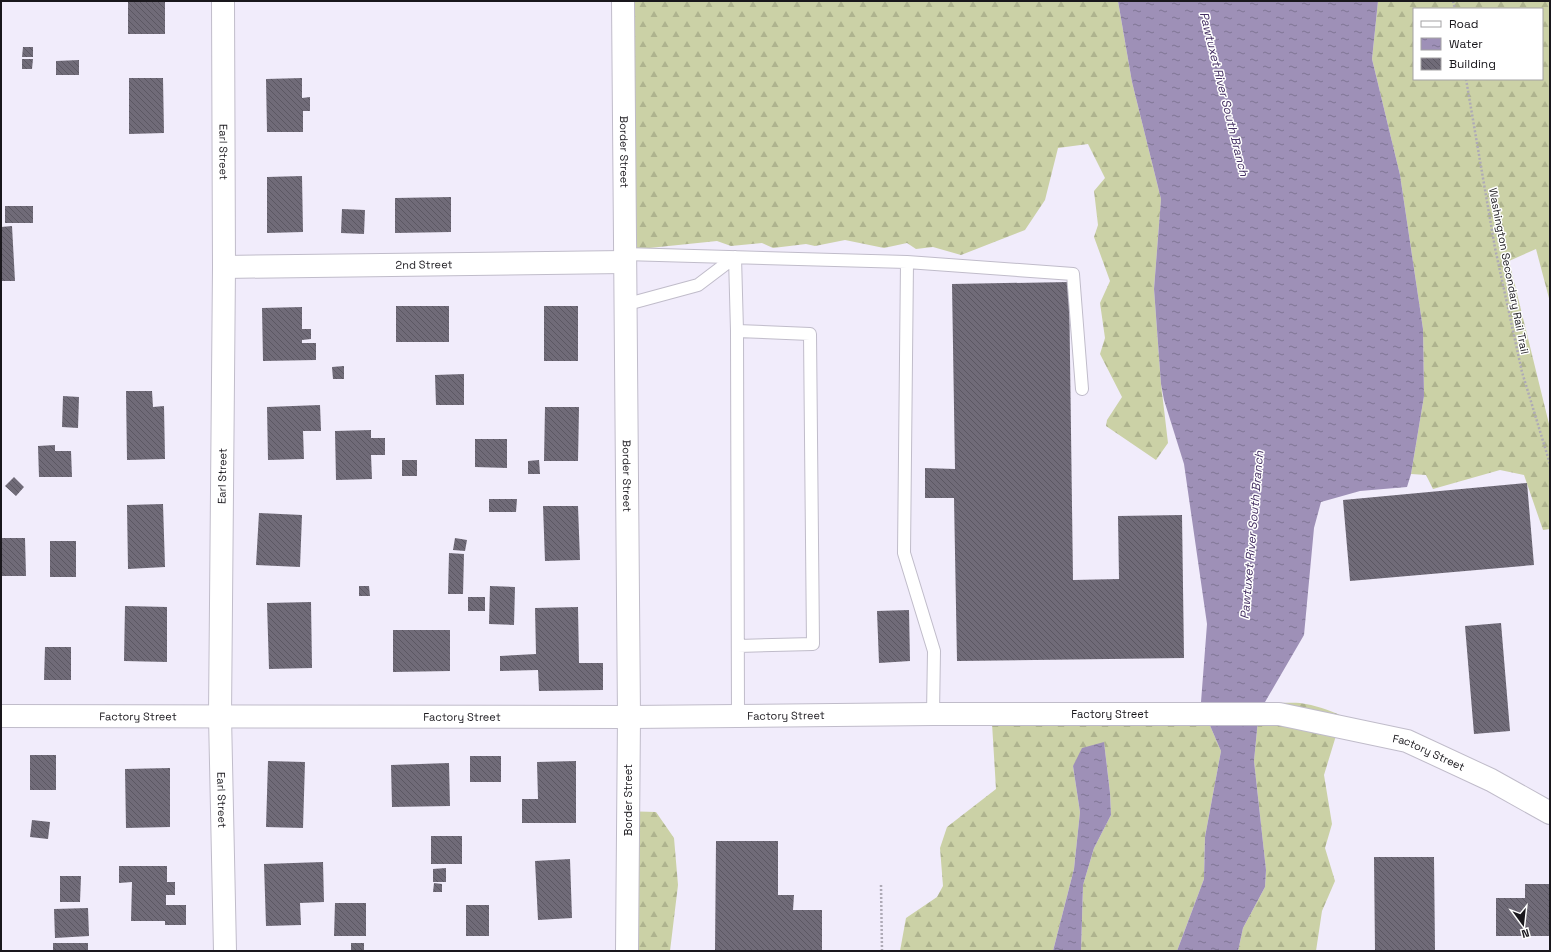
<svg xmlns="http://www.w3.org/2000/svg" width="1551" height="952" viewBox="0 0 1551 952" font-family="'Space Grotesk',sans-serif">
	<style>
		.forest { fill: url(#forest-firs); fill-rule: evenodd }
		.water { fill: url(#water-ripples) }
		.building { fill: url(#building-back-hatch) }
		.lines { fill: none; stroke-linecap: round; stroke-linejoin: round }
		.lane-casing { stroke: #c0bcca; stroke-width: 14 }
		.street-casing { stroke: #c0bcca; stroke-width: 24 }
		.secondary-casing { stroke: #c0bcca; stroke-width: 24 }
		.path { stroke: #aeaab6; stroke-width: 2.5; stroke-dasharray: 2 2; stroke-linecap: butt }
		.lane { stroke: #fff; stroke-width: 12 }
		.street { stroke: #fff; stroke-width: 22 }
		.secondary { stroke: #fff; stroke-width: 22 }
		.labels { text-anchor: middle; stroke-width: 3; stroke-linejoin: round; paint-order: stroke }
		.street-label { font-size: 11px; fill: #19171c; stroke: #fff }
		.water-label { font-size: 12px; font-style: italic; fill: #453063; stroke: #fff }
	</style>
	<defs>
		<pattern id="forest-firs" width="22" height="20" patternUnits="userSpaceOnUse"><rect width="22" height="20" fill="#cbd1a6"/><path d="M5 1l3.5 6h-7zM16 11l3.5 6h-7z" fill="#aeb38e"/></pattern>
		<pattern id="water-ripples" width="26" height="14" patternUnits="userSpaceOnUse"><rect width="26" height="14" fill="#9e90b7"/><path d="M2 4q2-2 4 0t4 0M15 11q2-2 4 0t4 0" fill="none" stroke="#807594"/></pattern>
		<pattern id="building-back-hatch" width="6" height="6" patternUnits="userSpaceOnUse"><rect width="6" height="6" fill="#706b78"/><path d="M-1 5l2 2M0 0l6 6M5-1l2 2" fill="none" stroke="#5b5762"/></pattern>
	</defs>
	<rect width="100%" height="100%" fill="#f1ecfb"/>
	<path class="forest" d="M624,1h494l14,81 29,117 -7,90 7,95 7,59 -12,17 -50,-34 1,-6 15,-23 -22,-43 5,-16 -5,-35 10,-22 -16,-44 4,-12 -4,-34 11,-13 -17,-34 -30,4 -13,52 -20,30 -64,25 -28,-8 -17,2 -9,-6 -23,5 -39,-8 -30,6 -9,-2 -33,4 -11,-5 -31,3 -14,-5 -87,9z
		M1378,1h172v301l-14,-53 -27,12 41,167v101l-7,1 -19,-55 -24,-5 -67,19 -7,-14 -15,-1 13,-78 -1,-67 -23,-154 -28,-116zM1414,9h128v70h-128z
		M1265,702c12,2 23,0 35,1 15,2 29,7 42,13l-18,59 8,49 -7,24 10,33 -13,30 -6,40h-78l5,-23 22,-41 1,-17 -12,-109 5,-52z
		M991,707l214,7 16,37 -16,86 -1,42 -27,72h-96l2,-66 11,-37 17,-33 -1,-22 -6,-51 -31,24 7,46 -6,57 -21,82h-153l6,-33 31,-21 6,-11 -3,-38 7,-21 49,-38z
		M622,811l34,1 18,26 4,47 -8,66h-47z"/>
	<path class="water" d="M1118,1h260l-6,58 28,116 23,154 1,67 -13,78 -4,13 -47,4 -39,11 -7,26 -10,107 -39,67 -6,7 -5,52 12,109 -1,17 -22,41 -5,23h-61l27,-72 1,-42 16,-86 -16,-37 -6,-9 2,-3 6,-78 -23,-160 -20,-64 -3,-16 -7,-95 7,-90 -29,-117z
		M1104,742l6,51 1,22 -17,33 -11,37 -2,66h-28l21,-82 6,-57 -7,-46 9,-18z"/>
	<path class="building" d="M128,1h37v33h-37z
		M23,47h10v10h-11z
		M22,59h11l-1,10h-10z
		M79,60v15h-23v-14z
		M129,78h34l1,55 -35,1z
		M302,78v20l8,-1v14h-7v21h-36l-1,-53z
		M302,176l1,56 -36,1v-56z
		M451,197v35l-56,1v-35z
		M5,206h28v17h-28z
		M342,209l23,1 -1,24 -23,-1z
		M12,226l3,55h-14v-54z
		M1069,282l4,298 46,-1 -1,-63 64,-1 2,143 -227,3 -3,-163h-29v-30l30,1 -3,-185z
		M396,306h53v36h-53z
		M544,306h34v55h-34z
		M302,307v22h9v10l-9,1v3h14v17l-53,1 -1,-53z
		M344,366v13h-11l-1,-12z
		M464,374v31h-28l-1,-30z
		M126,391h26l1,16 11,-1 1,53 -38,1z
		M63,396l16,1 -1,31 -16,-1z
		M320,405l1,26h-18l1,28 -36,1 -1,-53z
		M545,407h34l-1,54h-34z
		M371,430v8h14v17h-14l1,24 -36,1 -1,-49z
		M475,439h32v29l-32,-1z
		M55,445v6h16l1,26h-33l-1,-31z
		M402,460h15v16h-15z
		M539,460l1,14h-12v-13z
		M14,477l10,10 -8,9 -11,-10z
		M1527,483l7,82 -184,16 -7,-81z
		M489,499h28l-1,13h-27z
		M163,504l2,63 -37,2 -1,-64z
		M543,506h35l2,54 -35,1z
		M259,513l43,2 -2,52 -44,-2z
		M1,538h24l1,38h-25z
		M455,538l12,2 -2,11 -12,-1z
		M50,541h26v36h-26z
		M449,553l15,1 -1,40h-15z
		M359,586h10l1,10h-11z
		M490,586l25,1 -1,38 -25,-1z
		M468,597h17v14h-17z
		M311,602l1,66 -43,1 -2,-66z
		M125,606l42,1v55l-43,-1z
		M578,607l1,56h24v27l-64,1 -1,-21 -38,1v-15l36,-2 -1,-46z
		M909,610l1,51 -31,2 -2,-52z
		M1501,623l9,108 -36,3 -9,-108z
		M393,630h57v41l-57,1z
		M45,647h26v33h-27z
		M30,755h26v35h-26z
		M470,756h31v26h-31z
		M268,761l37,1 -2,66 -37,-1z
		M576,761v62h-54v-24h16l-1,-37z
		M449,763l1,43 -58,1 -1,-42z
		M170,768v59l-44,1 -1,-59z
		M32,820l18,2 -2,17 -18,-2z
		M431,836h31v28h-31z
		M716,841h62v54h16l-1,15h29v41h-107z
		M1374,857h60l1,94h-60z
		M570,859l2,59 -34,2 -3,-59z
		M323,862l1,40 -24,1 1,22 -35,1 -2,-62z
		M119,866h48v16h8v13h-9v10h20v20h-21v-4h-34l1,-39 -13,1z
		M446,868v14h-13v-13z
		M60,876h21l-1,26h-20z
		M434,883l8,1v8h-9z
		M1525,884h25v52h-54v-38h29z
		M335,903h31v33h-32z
		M466,905h23v31h-23z
		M88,908l1,28 -34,2 -1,-29z
		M53,943h35v8h-35z
		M351,943h13v8h-13z"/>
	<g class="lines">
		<defs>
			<path id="lane" d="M624,254l283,8 166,12 9,115
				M735,257l2,74 1,385
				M907,262l-3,291 30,98 -1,63
				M624,305l74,-20 37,-28
				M737,331l73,3 3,310 -75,2"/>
			<g id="street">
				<path id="s1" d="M223,1l1,266 -4,449 5,235"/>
				<path id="s2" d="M623,1l6,716 -2,234"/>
				<path id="s3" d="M224,267l400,-5"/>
			</g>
			<g id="secondary">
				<path id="s4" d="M1,716l628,1 304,-3h346l128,27 84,39 59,33"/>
			</g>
		</defs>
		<use href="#lane" class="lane-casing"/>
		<use href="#street" class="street-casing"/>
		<use href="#secondary" class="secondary-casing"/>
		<path class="path" d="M1453,1l2,8
			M1466,79l29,169 27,124 28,92
			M881,885l1,66"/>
		<use href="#lane" class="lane"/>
		<use href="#street" class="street"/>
		<use href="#secondary" class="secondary"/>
	</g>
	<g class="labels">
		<g class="street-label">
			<text dy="4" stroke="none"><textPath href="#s1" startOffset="151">Earl Street</textPath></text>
			<text dy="4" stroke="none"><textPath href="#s2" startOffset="151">Border Street</textPath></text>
			<text dy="4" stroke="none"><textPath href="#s3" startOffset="200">2nd Street</textPath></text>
			<text transform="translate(1509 271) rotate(79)" y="4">Washington Secondary Rail Trail</text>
			<text transform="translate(222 476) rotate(-89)" y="4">Earl Street</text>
			<text dy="4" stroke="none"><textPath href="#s2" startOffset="475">Border Street</textPath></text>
			<text dy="4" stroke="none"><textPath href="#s4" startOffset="1109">Factory Street</textPath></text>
			<text dy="4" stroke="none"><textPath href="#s4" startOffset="137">Factory Street</textPath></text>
			<text dy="4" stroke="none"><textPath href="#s4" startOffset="785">Factory Street</textPath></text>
			<text dy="4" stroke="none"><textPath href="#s4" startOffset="461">Factory Street</textPath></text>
			<text dy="4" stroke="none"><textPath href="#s4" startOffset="1433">Factory Street</textPath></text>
			<text dy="4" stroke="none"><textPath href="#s1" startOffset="799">Earl Street</textPath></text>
			<text transform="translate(628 800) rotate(-90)" y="4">Border Street</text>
		</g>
		<g class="water-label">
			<text transform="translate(1224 94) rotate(76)" y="4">Pawtuxet River South Branch</text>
			<text transform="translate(1252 535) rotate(-85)" y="4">Pawtuxet River South Branch</text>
		</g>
	</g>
	<rect width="1551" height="952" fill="none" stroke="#19171c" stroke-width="4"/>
	<rect x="1413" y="8" width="130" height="72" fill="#ffffff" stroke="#a3a2a4"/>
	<rect x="1421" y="21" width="20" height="6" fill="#ffffff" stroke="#a3a2a4"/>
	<text x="1449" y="28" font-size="12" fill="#19171c">Road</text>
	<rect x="1421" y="38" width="20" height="12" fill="url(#water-ripples)" stroke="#a3a2a4"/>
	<text x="1449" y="48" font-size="12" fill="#19171c">Water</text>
	<rect x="1421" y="58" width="20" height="12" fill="url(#building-back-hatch)" stroke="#a3a2a4"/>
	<text x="1449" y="68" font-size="12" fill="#19171c">Building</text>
	<g transform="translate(1523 924) rotate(165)" stroke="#ffffff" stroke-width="3" paint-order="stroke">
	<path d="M0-3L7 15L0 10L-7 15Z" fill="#19171c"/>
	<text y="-6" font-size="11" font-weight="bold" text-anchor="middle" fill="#19171c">N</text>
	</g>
</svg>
